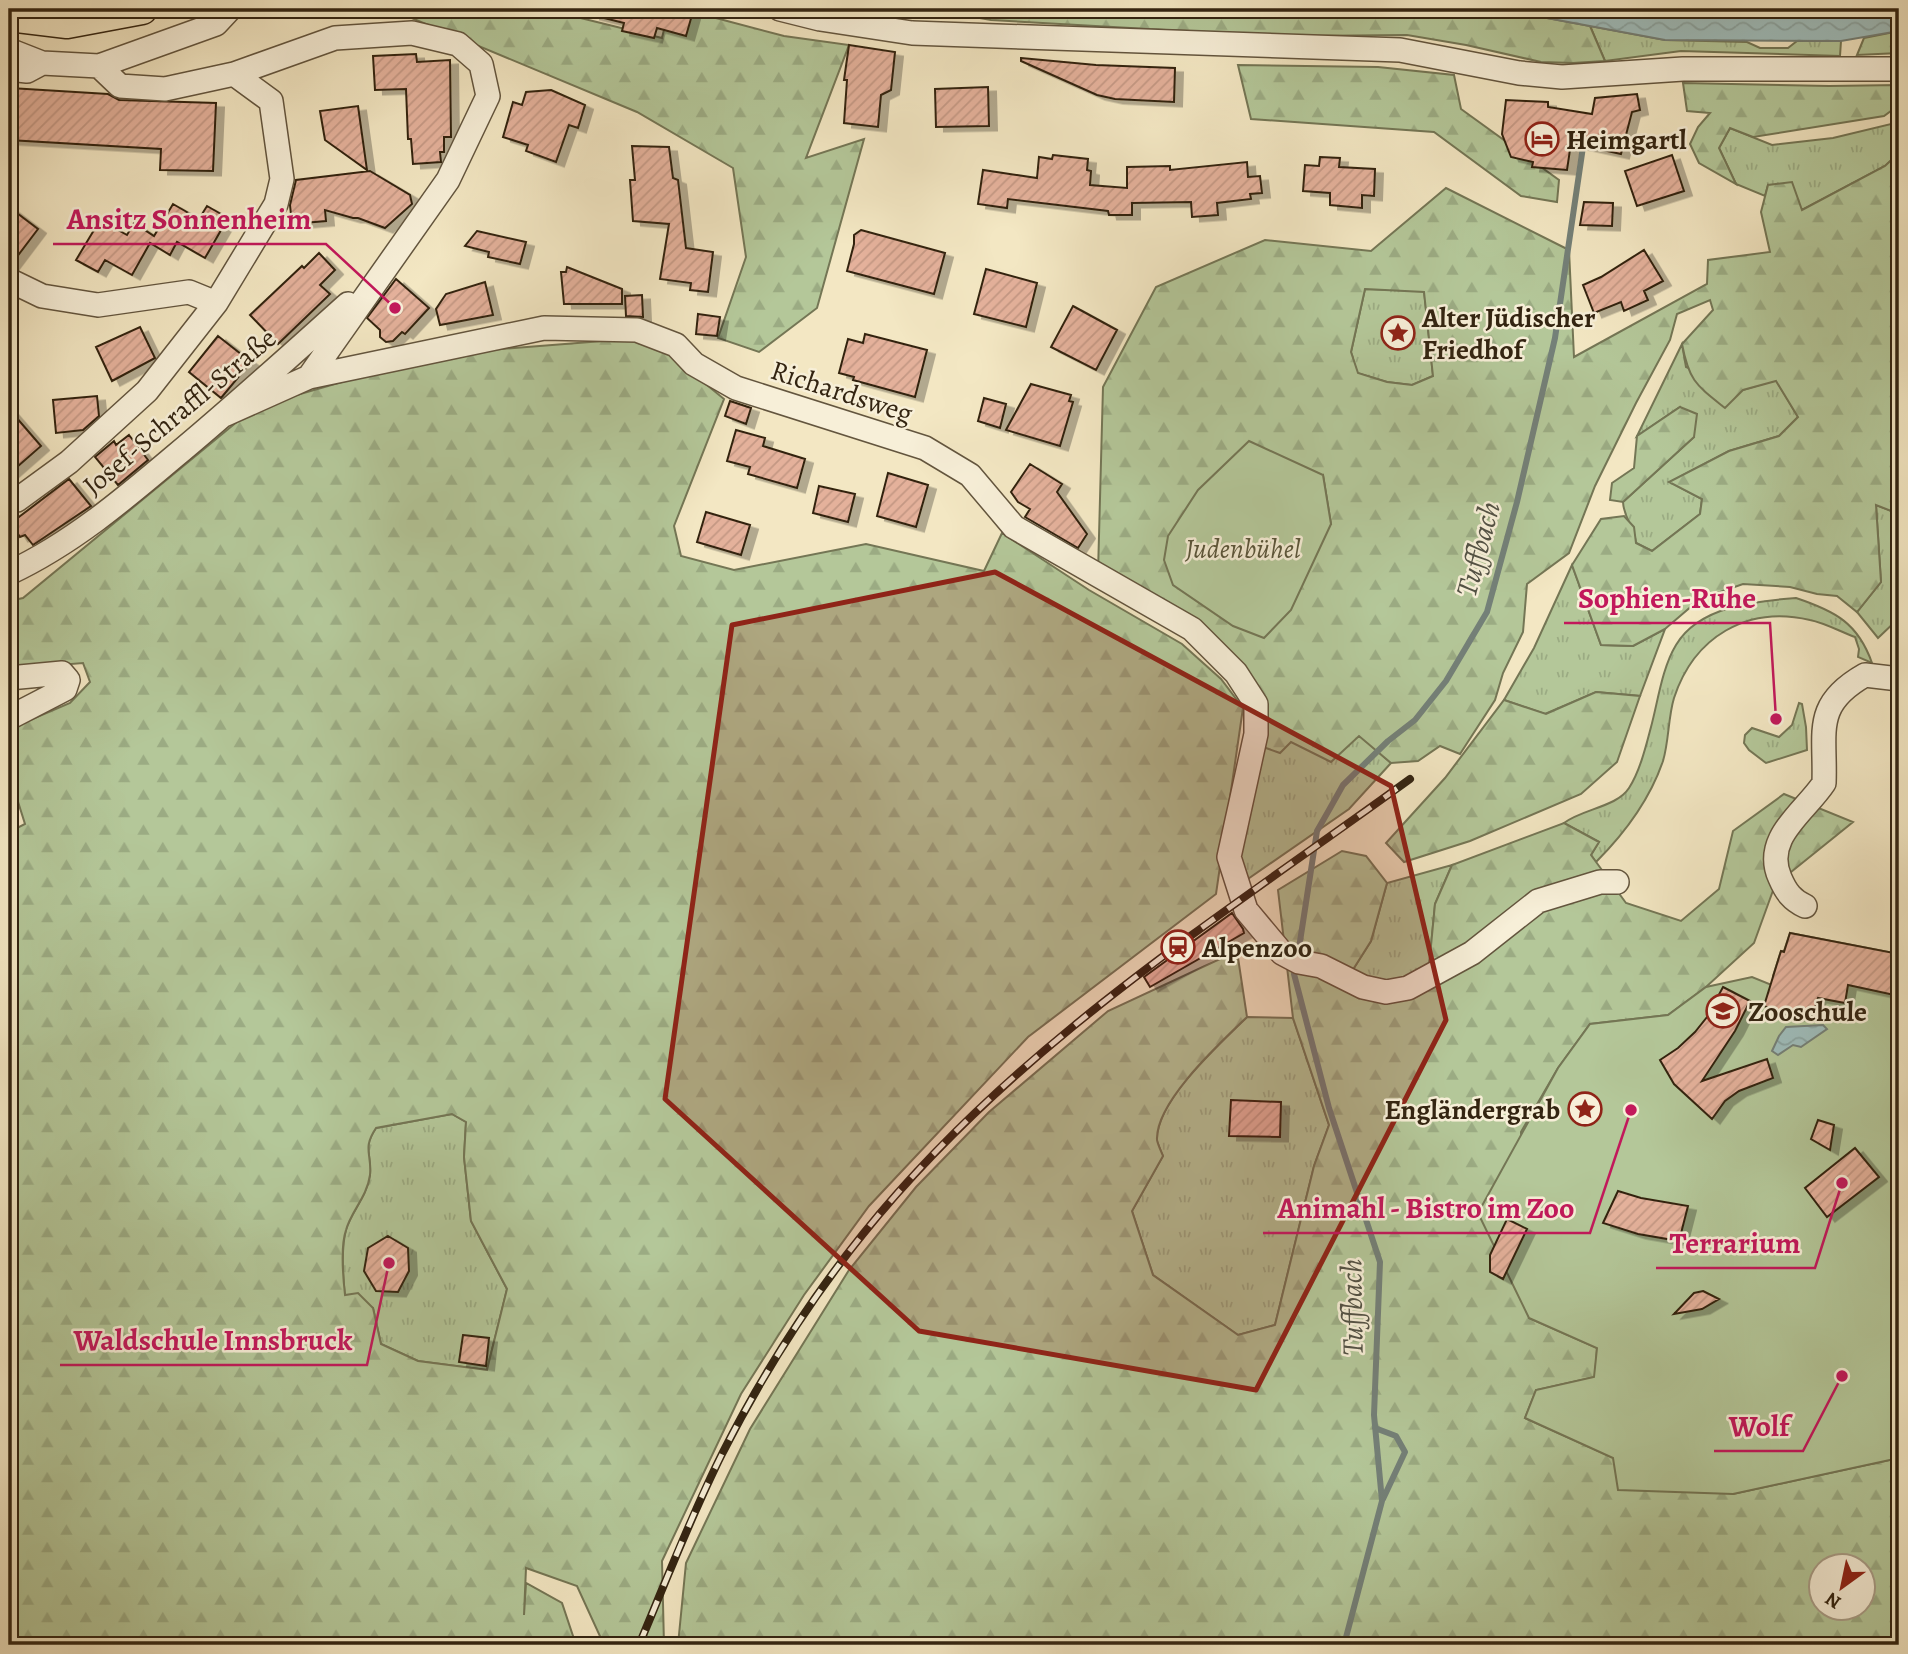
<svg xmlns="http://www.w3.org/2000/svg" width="1908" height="1654" viewBox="0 0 1908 1654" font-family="Alegreya,serif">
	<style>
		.grass { fill: url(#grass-tufts); stroke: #747655; stroke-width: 2 }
		.forest { fill: url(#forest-firs); stroke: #747655; stroke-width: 2; fill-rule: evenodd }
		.park { fill: #b4c799; stroke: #747655; stroke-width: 2 }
		.water { fill: url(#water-waves); stroke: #748078; stroke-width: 2 }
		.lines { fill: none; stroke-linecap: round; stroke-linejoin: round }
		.stream { stroke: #748078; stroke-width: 6 }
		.building { fill: url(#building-hatch); stroke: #332411; stroke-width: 2; filter: url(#shadow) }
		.minor-casing { stroke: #63553e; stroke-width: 26 }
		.major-casing { stroke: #332411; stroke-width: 33 }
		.minor { stroke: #f7efd8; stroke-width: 23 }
		.major { stroke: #f3e7c3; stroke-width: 30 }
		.rail-casing { stroke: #332411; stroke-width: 8 }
		.rail { stroke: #f7efd8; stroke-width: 5; stroke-dasharray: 16; stroke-linecap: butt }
		.marked { fill: #8f2418; fill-opacity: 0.2; stroke: #8f2418; stroke-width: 5; stroke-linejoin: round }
		.labels { text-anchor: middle; stroke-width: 5; stroke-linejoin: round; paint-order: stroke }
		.poi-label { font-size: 28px; font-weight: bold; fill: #332411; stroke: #f7efd8; text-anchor: start }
		.street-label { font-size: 28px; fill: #332411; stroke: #f7efd8 }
		.park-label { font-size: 28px; font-style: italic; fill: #5a553a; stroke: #f7efd8 }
		.water-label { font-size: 30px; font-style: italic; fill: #535245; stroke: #f7efd8 }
		.leader { fill: none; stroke: #c2185b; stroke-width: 2.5 }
		.callout-dot { fill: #c2185b; stroke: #f7efd8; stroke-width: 2.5 }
		.callout-label { font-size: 30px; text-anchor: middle; font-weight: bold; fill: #c2185b; stroke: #f7efd8; stroke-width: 5; stroke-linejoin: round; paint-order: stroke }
	</style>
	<defs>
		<pattern id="grass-tufts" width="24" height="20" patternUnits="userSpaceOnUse" patternTransform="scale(1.75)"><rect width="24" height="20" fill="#b4c799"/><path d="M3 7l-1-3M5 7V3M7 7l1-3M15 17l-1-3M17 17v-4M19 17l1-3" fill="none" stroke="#9bab83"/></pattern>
		<pattern id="forest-firs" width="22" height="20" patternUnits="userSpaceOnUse" patternTransform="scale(1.75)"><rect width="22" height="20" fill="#b4c799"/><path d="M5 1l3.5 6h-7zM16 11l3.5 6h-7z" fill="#9bab83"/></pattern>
		<pattern id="water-waves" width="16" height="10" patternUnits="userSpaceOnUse" patternTransform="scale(1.75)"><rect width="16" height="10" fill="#9fbebd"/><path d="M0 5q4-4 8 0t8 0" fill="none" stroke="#89a3a1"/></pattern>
		<pattern id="building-hatch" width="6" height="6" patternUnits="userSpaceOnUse" patternTransform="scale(1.75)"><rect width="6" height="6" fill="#e4b19b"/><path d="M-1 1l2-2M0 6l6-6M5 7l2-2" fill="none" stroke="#c49884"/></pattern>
		<filter id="shadow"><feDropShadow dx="8" dy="4.5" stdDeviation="0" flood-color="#0004"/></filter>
	</defs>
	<rect width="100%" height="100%" fill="#f3e7c3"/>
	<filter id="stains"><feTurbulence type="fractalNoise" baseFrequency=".00286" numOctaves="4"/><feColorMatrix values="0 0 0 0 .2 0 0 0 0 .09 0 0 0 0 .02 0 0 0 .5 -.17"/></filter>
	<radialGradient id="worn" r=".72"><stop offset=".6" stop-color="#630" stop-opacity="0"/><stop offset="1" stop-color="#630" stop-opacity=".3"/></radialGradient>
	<path class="grass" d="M1590,26l75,14 82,2 13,6h28l9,-7h44l-1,15 -159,-5 -76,10z
		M1895,123l4,4v26l-14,13 -83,44 -34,-25 -3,11 -29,-12 -17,-36 11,-20 42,17 61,-7z
		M1365,289l59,2 9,85 -21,9 -25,-3 -30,-9 -6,-21z
		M1682,344l4,23 57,23 33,-10 22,37 -19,19 -50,15 -59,31 32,17 -2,15 -48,37 -16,-8c-2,-19 -12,-23 -13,-41l71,-65 -14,-30 -43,29z
		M1876,505l23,9v104l-21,20 -21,-26 24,-30z
		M1572,565l29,80 32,1 32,-17 -25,67 -44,-4 -51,22 -41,-14 30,-52z
		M1796,598c39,13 62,25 76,65l-14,-6 1,-8 -4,-12c-14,-5 -30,-14 -45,-17 -63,-15 -116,17 -136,78 -6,20 -5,43 -11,63 -13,38 -39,73 -67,101l-5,-7 8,-13 -35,-19c18,-14 53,-16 65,-35 11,-17 17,-42 22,-61 7,-26 11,-59 25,-82 23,-39 80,-44 120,-47z
		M1799,703l3,1 4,23 1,23 -41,13 -17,-13 -5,-7 1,-8 7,-7 27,9 13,-12z
		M1359,735l32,28 -42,46 -104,72 -8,-23 26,-111 28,-5z
		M1452,865l-17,39 -7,73 -20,11 -61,-9 24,-38 16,-58z
		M1247,1017l46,1 36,107 -15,41 -39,159 -37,10 -85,-60 -21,-64 31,-55c-2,-5 -5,-11 -6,-15 -2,-40 64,-98 90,-124z
		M452,1114l14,8 -2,35 7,64 36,68 -20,81 -69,-9 -37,-17 -8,-36 -28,-12c-2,-19 -4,-48 1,-66 5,-18 21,-33 24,-55 2,-22 -8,-26 6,-47z"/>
	<path class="forest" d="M407,9h137l118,29 7,-29 22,6 2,-3 91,24 65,9 -43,113 58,-19 -47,169 -58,44 -41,-14 28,-81 -13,-89 -96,-56 -240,-100z
		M929,9h529l51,2 81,15 15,35 -32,2 -32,-1 -75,-17 -59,-10 -112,1 -129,-6 -175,-10z
		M1899,31v22l-42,2 7,-17z
		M1238,65l140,2 76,8 7,34 98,71 -2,22 -36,-6 -87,-64 -183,-13z
		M1683,83l146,3 70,-1v20l-15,11 -131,21 -23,-9 -11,20 17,36 -37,-21 -9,-19 8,-17 12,-14 -23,-2z
		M1899,153v361l-23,-9 5,77 -24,30 -20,-16 -20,-2 -27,-7 -47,-3 -43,15 -35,30 -32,17 -32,-1 -29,-80 29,-46 23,-3 10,11 2,16 16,8 48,-37 2,-15 -33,-17 60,-31 50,-15 19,-19 -22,-36 -33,9 -18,18c-29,-23 -36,-27 -43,-64l31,-34 -3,-10 -33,14 -7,26 -34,63 -41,83 -26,67 -42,31 -4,48 -20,41 -8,27 -35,54 -20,-8 -22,15 -27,2 -32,-27 -28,26 -40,-20 -11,11 -17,-6 -11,-69 -154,-105 5,-186 53,-100 109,-47 106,11 75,-63 123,62 5,107 133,-73 1,-24 62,-8 -9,-40 7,-27 24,-3 10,28 83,-44zM1365,289l59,3 9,84 -21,9 -25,-3 -29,-9 -7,-21zM1323,475l8,49 -167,36z
		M628,339l35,10 61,50 -50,127 7,30 53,14 132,-26 118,27 18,-38 87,57 93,54 39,35 22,29 -27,186 -188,143 -159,169 -65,89 -63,99 -79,167 2,84h-60l-27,-59 -51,-18 -2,47 2,-32 36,20 14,42h-567v-813l16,-8 -16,-51v-44l61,-26 20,-21 -7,-19 -74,6v-68l14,-3 232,-191 184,-53zM452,1114l14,8 -2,35 7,64 36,68 -20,81 -69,-9 -37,-17 -8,-36 -15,-15 -13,2c-2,-18 -5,-48 1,-65 5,-19 21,-33 24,-55 2,-22 -8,-26 6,-47z
		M1680,407l17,7 -3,23 -71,65 -13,-2 2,-17 22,-15 3,-32z
		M1596,692l44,4 -23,66 -36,32 -111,47 -66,21 -18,-19 59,-65 59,-78 42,14z
		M1784,794l69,28 -78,63 -21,58 -48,44 -38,28 -78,9 -32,44 -37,64 8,186 68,30 -2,29 -59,13 -11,28 89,40 119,36 166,-36v187h-1221l8,-82 64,-134 99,-159 67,-83 73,-75 119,-101 129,-60 10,66c-26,25 -92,85 -90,123 1,5 4,11 6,16l-31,55 21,64 85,60 37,-10 39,-159 15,-41 -36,-107 -15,-128 64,-39 24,5 21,27 -16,58 -24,38 16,8 65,-10 7,-73 17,-39 112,-42 35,19 -8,13 35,48 55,18 38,-32 14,-58zM1820,1566h42v42h-42z"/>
	<path class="park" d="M1249,441l74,34 8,49 -40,86 -27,28 -31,-12 -60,-41 -9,-25 4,-24 30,-46z
		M1790,933l109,21v504l-166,36 -115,-4 -5,-32 -88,-40 11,-28 58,-13 3,-29 -68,-30 -51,-105 80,-145 32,-44 78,-9 38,-28 46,-10 22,9 -1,-10 8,-25h3z"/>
	<path class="water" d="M1458,9h441v22l-58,10 -176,-1 -156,-29z
		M1823,1025l4,4 -26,18 -8,-2 -15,10 -6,-4 7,-15 7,-9z"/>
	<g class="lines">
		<path class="stream" d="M1299,948l18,-117 12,-21 14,-25 45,-44 27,-21 31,-39 41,-69 30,-110 38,-164 29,-198
			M1294,974l35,134 51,154 -6,153 8,86 -38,144
			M1375,1428l21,8 9,16 -22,47"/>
	</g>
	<path class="building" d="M593,9h76l23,6 -6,21 -29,-8 -3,10 -32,-7 2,-8 -32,-8z
		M849,45l46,7 -4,38 -10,5 -3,32 -34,-4 3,-43h-3z
		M416,54l1,8 33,-2 1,77h-7v15h-4l1,10 -28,2 -2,-25h-3l-2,-50 -31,1 -2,-34z
		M1021,58l75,7 79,3 -1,34 -59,-3 -18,-4 -76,-34z
		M988,87l1,39 -53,1 -1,-38z
		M10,88l98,6 11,6 97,3 -3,68 -53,-1 1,-21 -152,-9z
		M551,90l34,15 -7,23 -9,-3 -13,37 -30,-11 2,-6 -25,-8 10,-35 9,3 4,-13z
		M1637,94l3,16 -8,2 -11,42 -50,-11 -4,27 -35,-3 1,-5 -22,-5 -9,-23 4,-34 42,2v5l44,7 3,-16z
		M358,106l9,64 -42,-30 -5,-29z
		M632,146l37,1 4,31 5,2 8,68 27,4 -5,40 -18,-2 1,-7 -31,-4 9,-55 -36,-3 -3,-41h5z
		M1053,155l35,4 -1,11 4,1 -1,14 37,3v-21l43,-1v4l77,-8 1,15 12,-1 2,17 -12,1 1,5 -34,4 1,12 -26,2 -1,-15 -59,1v12h-23l-1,-4 -100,-12 -1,9 -29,-4 5,-34 54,8 2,-21 13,2z
		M1672,155l12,36 -47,15 -12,-35z
		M1320,157l20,1 -1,9 36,2 -1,27 -12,-1v13l-32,-3v-12l-27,-2 2,-26 14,1z
		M370,171l40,24 2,9 -27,24 -27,-10h-5l-28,-8 1,11 -34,3 -2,-19 6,-25z
		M1584,202l29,1 -1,23 -32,-1z
		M173,204l26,15 8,-13 21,12 -23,40 -28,-16 -7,13 -20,-12 -18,32 -27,-15 -7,12 -22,-12 24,-40 27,15 7,-12 20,13z
		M9,207l29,22 -28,37h-1z
		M861,230l84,23 -11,41 -87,-23 7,-27v-9z
		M477,231l49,11 -6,22 -32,-7 1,-5 -24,-6z
		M1644,250l19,31 -19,10 4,9 -24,11 -3,-9 -27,11 -11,-28 18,-8z
		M319,253l16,17 -15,15 10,9 -52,50 -28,-29 52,-49 2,2z
		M567,267l55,22v15h-58l-3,-32h5z
		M986,269l51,14 -11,44 -52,-13z
		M396,279l33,29 -24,26 -3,-2 -9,9 -7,1 -6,-5v-7l-13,-12z
		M485,282l8,33 -53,10 -4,-16 10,-15z
		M642,295l1,22 -17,-1 -1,-20z
		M1073,306l44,24 -21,40 -45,-23z
		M698,314l22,3 -3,19 -21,-2z
		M140,327l15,31 -43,23 -16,-34z
		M865,334l62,16 -12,47 -62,-17 1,-3 -15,-4 9,-34 15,4z
		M218,336l33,26 -30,36 -32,-26z
		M1031,384l40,11 -2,6 4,1 -13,44 -54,-16z
		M97,396l2,20 -16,14 -27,3 -3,-33z
		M984,398l22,6 -6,24 -22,-7z
		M730,401l21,7 -5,16 -21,-8z
		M9,409l32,37 -32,28z
		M736,430l29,8 -2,8 42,13 -8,29 -49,-14 2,-7 -23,-6z
		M129,435l19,25 -30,25 -23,-28 19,-16 2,4z
		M1030,464l32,20 -5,8 30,42 -9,14 -53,-31 5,-8 -12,-7 -7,-10z
		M888,473l40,12 -12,42 -39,-11z
		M69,479l22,27 -58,39 -8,-10 -5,2 -9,-14z
		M819,486l36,8 -7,28 -35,-9z
		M706,512l44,13 -9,30 -44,-13z
		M1232,913l11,16 1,4 -94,54 -6,-10z
		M1790,933l109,21v42l-51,-11 -3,18 -27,-5 -5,16 -17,2 -12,-2 -20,-8 17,-55 3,1z
		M1723,987l27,14 -15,30 -33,50 65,-22 6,19 -34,13 -14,10 -13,18 -38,-35 -14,-24 18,-12 17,-16 12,-15z
		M1231,1100l50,2 -1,35 -51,-1z
		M1818,1120l16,5 -4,25 -19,-11z
		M1855,1148l24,29 -52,40 -22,-29z
		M1618,1191l23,7 47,8 -9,35 -41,-7 -35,-11z
		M1507,1219l20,10 -24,50 -13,-7v-17z
		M388,1236l20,12 1,23 -11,21 -22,-1 -12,-20 4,-23z
		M1703,1291l16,8 -17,10 -28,5 20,-21z
		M463,1335l26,3 -3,28 -27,-4z"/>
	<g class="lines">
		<defs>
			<path id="minor" d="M780,9l40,10 92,14 488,17 119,23 43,4 121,-8h216
				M9,50l33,13 57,3 117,-42 14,-15
				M99,66l21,20 45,3 69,-15 101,-36 77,-5 46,11 23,20 7,32 -40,84 -139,197
				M9,69l18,2 15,-8
				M9,280l33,16 56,9 91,-13 27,11
				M224,415l85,-38 235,-49 93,2 39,15 18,19 42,24 189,60 45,27 44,52 178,102 44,44 20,31v30l-27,123 17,53 36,43 17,9 22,4 42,21 23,5 22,-4 64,-35 66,-52 62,-19h17
				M9,499l8,1 52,-38 78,-71 69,-88 60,-99 6,-25 -11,-78 -37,-27
				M9,573c62,-29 114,-73 166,-117 59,-49 116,-101 173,-152
				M9,678l53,-5 6,7 -3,9 -56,29
				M1805,906c-13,-6 -19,-14 -25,-28 -18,-40 25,-66 44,-95 2,-51 -12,-78 41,-108l34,4"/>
			<path id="major" d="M9,16l58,7 75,-14"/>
		</defs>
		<use href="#minor" class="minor-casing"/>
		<use href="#major" class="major-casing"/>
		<use href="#minor" class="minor"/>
		<use href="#major" class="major"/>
		<defs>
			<path id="rail" d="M639,1645c27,-64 52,-129 83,-191 39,-77 87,-153 141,-220 151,-188 354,-315 547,-455"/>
		</defs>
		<use href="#rail" class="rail-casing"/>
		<use href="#rail" class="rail"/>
	</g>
	<path class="marked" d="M995,572l396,214 55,234 -190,370 -337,-59 -254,-232 67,-474z"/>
	<defs>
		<symbol id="hotel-ring" viewBox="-11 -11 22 22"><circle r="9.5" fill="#f7efd8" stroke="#8f2418" stroke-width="1.5"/><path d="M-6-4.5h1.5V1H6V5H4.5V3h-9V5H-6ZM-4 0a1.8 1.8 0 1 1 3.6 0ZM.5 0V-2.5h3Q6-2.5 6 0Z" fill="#8f2418"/></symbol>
		<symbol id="sight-ring" viewBox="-11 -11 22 22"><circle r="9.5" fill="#f7efd8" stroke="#8f2418" stroke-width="1.5"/><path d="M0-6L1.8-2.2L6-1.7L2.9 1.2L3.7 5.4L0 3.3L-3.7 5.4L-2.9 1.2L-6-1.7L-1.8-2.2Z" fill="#8f2418"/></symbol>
		<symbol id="station-ring" viewBox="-11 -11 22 22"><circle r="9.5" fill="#f7efd8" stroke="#8f2418" stroke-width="1.5"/><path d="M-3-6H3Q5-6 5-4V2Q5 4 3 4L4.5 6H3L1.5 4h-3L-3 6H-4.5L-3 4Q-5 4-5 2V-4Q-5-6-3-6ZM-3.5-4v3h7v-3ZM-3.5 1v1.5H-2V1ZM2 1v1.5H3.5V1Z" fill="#8f2418"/></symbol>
		<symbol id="school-ring" viewBox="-11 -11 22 22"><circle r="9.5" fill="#f7efd8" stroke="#8f2418" stroke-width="1.5"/><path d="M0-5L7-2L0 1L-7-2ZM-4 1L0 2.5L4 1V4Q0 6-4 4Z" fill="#8f2418"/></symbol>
	</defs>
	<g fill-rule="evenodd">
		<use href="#hotel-ring" x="1523" y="120" width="38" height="38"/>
		<use href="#sight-ring" x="1379" y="314" width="38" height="38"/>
		<use href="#station-ring" x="1159" y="928" width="38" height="38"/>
		<use href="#school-ring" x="1704" y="992" width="38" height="38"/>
		<use href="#sight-ring" x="1566" y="1090" width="38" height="38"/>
	</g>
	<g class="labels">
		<g class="poi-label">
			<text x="1566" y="149">Heimgartl</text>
			<text x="1422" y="327">Alter Jüdischer<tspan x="1422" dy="32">Friedhof</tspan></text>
			<text x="1202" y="957">Alpenzoo</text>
			<text x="1748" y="1021">Zooschule</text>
			<text x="1560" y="1119" text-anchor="end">Engländergrab</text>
		</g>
		<g class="street-label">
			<text transform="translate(842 391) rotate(18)" y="10">Richardsweg</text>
			<text transform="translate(179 411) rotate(-40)" y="10">Josef-Schraffl-Straße</text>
		</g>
		<g class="park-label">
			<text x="1243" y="558">Judenbühel</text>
		</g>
		<g class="water-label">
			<text transform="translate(1478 549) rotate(-75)" y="10">Tuffbach</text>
			<text transform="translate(1352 1307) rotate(-91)" y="10">Tuffbach</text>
		</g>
	</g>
	<path class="leader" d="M395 308L326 244H53M1776 719L1770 623H1564M1631 1110L1590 1233H1263M1842 1183L1815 1268H1656M389 1263L367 1365H60M1842 1376L1803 1451H1714"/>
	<g class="callout-dot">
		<circle cx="395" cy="308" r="7"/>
		<circle cx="1776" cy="719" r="7"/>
		<circle cx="1631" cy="1110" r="7"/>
		<circle cx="1842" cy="1183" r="7"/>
		<circle cx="389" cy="1263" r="7"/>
		<circle cx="1842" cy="1376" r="7"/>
	</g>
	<g class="callout-label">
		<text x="189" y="229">Ansitz Sonnenheim</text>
		<text x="1667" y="608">Sophien-Ruhe</text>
		<text x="1426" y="1218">Animahl - Bistro im Zoo</text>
		<text x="1735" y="1253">Terrarium</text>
		<text x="213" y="1350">Waldschule Innsbruck</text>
		<text x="1759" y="1436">Wolf</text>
	</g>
	<rect width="1908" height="1654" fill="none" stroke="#f3e7c3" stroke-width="35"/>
	<rect x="10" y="10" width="1887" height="1633" fill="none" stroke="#332411" stroke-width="3.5"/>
	<rect x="18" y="18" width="1873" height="1619" fill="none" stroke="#332411" stroke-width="2"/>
	<g transform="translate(1842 1587) rotate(213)"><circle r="33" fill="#f7efd8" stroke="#a99e88" stroke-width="2"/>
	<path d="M0-5L12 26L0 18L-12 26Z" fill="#8f2418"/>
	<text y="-10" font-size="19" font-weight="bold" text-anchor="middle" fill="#332411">N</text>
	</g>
	<rect width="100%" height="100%" filter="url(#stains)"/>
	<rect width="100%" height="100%" fill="url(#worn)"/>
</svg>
